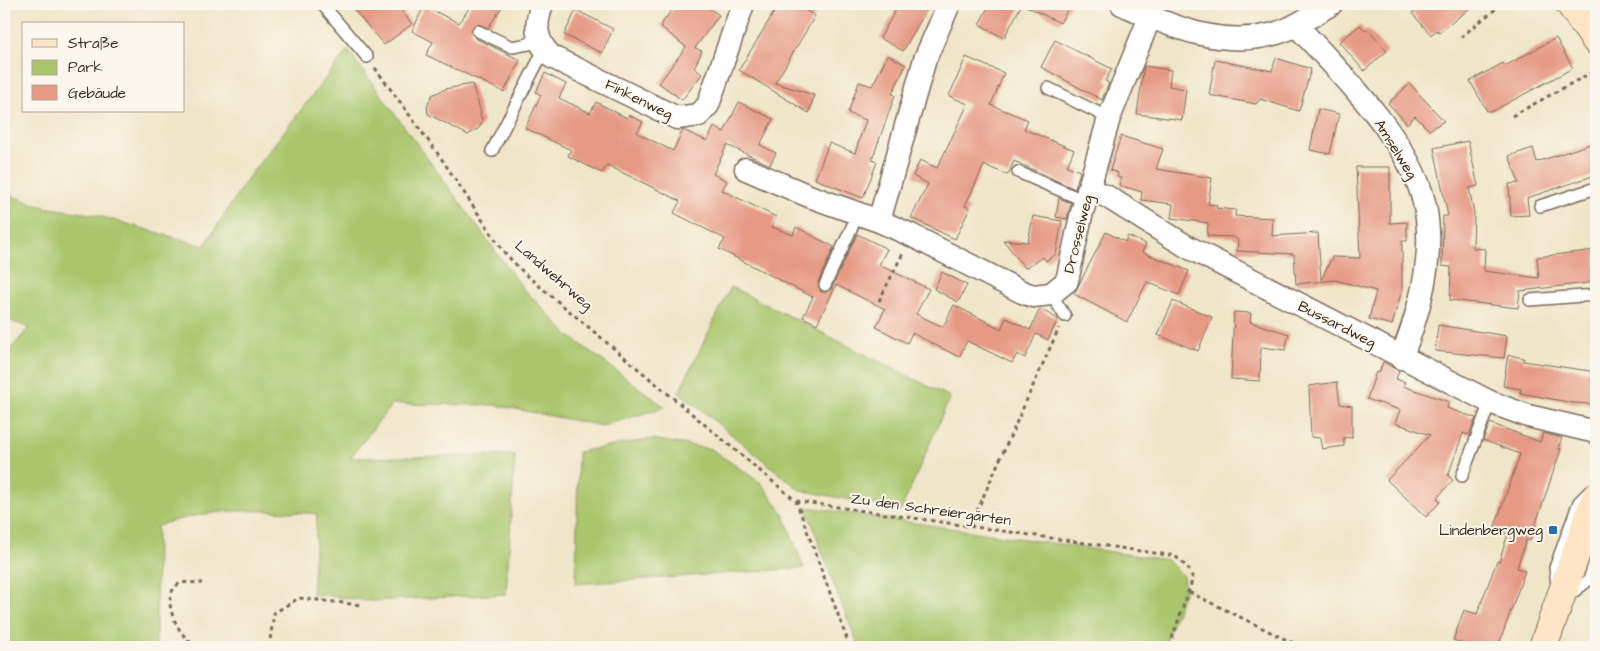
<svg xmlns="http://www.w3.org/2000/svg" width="1600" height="651" viewBox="0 0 1600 651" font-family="'Architects Daughter',sans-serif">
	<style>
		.green { fill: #aac66d; stroke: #727846 }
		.building { fill: #e69a84 }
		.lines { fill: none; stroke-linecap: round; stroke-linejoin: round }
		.lane-casing { stroke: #7a6b5a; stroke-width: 14 }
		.street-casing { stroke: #7a6b5a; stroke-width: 25 }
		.secondary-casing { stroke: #7a6b5a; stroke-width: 30 }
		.path { stroke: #7a6b5a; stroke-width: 3; stroke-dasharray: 4 4; stroke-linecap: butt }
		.lane { stroke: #fff; stroke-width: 11 }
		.street { stroke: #fff; stroke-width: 22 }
		.secondary { stroke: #fde5c5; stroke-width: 28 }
		.poi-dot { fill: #1f6fb2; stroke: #fbf7ec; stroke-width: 2 }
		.labels { text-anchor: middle; stroke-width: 4; stroke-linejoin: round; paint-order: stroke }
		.street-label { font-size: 15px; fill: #3b2a1e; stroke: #fbf7ec }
		.poi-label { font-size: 15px; fill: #3b2a1e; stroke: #fbf7ec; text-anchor: end }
	</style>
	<rect width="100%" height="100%" fill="#fbf7ec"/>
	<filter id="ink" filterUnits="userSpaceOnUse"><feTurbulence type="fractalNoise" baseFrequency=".02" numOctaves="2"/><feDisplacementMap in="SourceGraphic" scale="10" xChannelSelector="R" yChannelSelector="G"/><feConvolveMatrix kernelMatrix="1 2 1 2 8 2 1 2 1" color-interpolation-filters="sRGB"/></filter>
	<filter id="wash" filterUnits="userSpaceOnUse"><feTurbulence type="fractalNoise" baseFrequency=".0096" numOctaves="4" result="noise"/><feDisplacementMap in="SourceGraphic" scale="20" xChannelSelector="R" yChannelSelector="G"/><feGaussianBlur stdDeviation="1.12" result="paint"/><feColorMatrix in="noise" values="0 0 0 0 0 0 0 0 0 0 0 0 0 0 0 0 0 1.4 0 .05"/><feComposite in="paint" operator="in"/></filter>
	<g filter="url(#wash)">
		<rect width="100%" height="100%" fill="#efe5c8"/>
		<path class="green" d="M348,50l173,236 47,49 97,72 -63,19 -107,-21 -103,-1 -42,54 165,-3 -9,139 -135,7 -59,-7 5,-80c-58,-5 -104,-7 -160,12l-1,121h-152v-290l25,-29 -25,-10v-125l40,14 52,8 108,31 46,-71z
			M731,287l219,110 -49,113 -101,-20 -121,-98z
			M652,439l59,10 50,34 22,30 21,55 -228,16 2,-132z
			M806,507l361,53 16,16 2,14 -22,57h-304l-25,-62z"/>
		<g id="blocks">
			<path class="building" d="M349,4h47l16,20 -28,21z
				M472,4h32l-16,24 -11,-4 -6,7 4,7 45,22 -16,32 -78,-37 7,-13 -21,-11 12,-25 35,17z
				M676,4h27l16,11 -24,33 7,3 -8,17 8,6 -20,26 -23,-17 27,-36 -26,-21z
				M779,4h16l20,12 -40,67 39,12 -5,18 -70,-43z
				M899,4h31l-27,47 -23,-13z
				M990,4h81l-11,19 -38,-19 -18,34 -25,-14z
				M1424,4h51l-36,29 -2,-3 -6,5 -19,-22z
				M576,10l37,19 -11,24 -38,-18z
				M1360,25l5,6 3,-2 19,22 -23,20 -25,-29z
				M1556,38l17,30 -80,43h-6l-17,-30 33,-18 2,3z
				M1055,40l57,29 -7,12 4,2 -7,17 -61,-33z
				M888,55l18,10 -14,29 3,1 -23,65 5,2 -14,36 -48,-19 14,-36 26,10 11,-33 -18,-7 11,-31 13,4z
				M966,57l38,16 -13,32 37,15 -4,9 50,21 -7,16 13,5 -5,18 -61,-28 -6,14 -24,-10 -19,41 5,2 -15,31 -44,-21 17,-34 -15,-8 7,-16 17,8 31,-64 -19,-8z
				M1276,58l35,11 -12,42 -39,-12 -4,5 -47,-9 6,-35 57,11z
				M1144,66l27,4 -2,16 17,3 -4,31 -45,-6z
				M545,73l21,11 -7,14 31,15 6,-11 31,16 2,-3 14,7 -6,11 36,18 10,-21 24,11 7,-14 10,5 15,-30 34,17 -13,26 16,8 -6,12 -43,-20 -14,29 14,7 -5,9 54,27 -4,10 21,8 3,-8 38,20 -16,35 3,10h5l6,-4 25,-54 30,15 -8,16 50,24 -13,25 27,13 11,-22 47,24 5,-11 24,12 10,-21 18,10 -10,21 -12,-6 -11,24 -8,-4 -5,9 -45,-22 -8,16 -47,-24 -5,10 -31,-16 9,-18 -49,-24 -19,39 -14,-7 10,-20 -94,-48 6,-10 -51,-26 6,-12 -73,-36 -5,8 -34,-17 3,-6 -46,-22 16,-33 -5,-3z
				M472,84l9,28 -1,3 3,6 -4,7 -11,7 -40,-21 -1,-7 5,-12 13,-6z
				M1410,84l34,37 -15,9 -14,-14 -8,8 -19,-21z
				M1318,109l21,5 -9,40 -20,-4z
				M1121,136l42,13 -7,20 56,9 -4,26 9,1 -1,3 20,2 -1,6 38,2 -1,18 46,-3 3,47 11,-23 28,1 -4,-91h34v56l17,-1v19h-5v49l-10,35 -23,-6 7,-28 -41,-11 -39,4 -2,-30 -57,-3 1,-11 -5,-3 -26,-1 1,-13 -37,-5 2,-14 -32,-4 1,-8 -23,-7 2,-7 -4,-1 1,-4 -8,-3z
				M1468,141l10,45 -9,2 5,25 -1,35 12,1 -1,22 55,7 -2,-21 59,-7v32l-76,9 -2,17 -68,-8 1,-33 -9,-1 1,-50h5l-14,-68z
				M1596,142v33l-69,23 2,17 -18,1 -2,-32 10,-1 -10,-27 24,-8 4,14z
				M1059,198l12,5 -4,16 -11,-2z
				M1033,216l29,5 -6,33 -10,7 -3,-4 -18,11 -22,-28 25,2z
				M1106,232l19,10 3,-6 18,8 -4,8 47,19 -10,24 -32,-13 -20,40 -53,-28z
				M942,272l25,13 -9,17 -24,-13z
				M1173,301l39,16 -14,34 -40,-16z
				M1234,312l17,1 -1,9 39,12 -4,16 -24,-3 -1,34 -29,-2z
				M1438,325l69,11 -3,22 -69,-7z
				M1508,355l16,3 -1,3 73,11v32l-23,-1 -53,-10 1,-4 -18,-3z
				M1383,362l16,9 -3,8 9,3 -2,4 46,16 -2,6 29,10 -7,17 -6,-2 -15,43 5,4 -16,18 3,4 -14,15 -39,-37 43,-45 -35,-12 5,-13 -33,-11 9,-27 3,1z
				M1337,382l3,22 12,2v32l-8,-1v9l-22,3 -2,-11 -9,-1 -2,-51z
				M1490,423l50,19 3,-9 19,5 -4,10 3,1 -31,92 -4,-1 -9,28 8,3 -27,76h-26l-19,-7 11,-30 13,4 20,-53 2,1 9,-28 -14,-5 26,-75 -37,-14z"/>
		</g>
	</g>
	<g filter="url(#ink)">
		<use href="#blocks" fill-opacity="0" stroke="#7a6b5a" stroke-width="1"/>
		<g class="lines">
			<defs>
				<path id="lane" d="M322,4l45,53
					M478,31l34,16 27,-5
					M1048,88l61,30
					M492,151l52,-101
					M1018,172l67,29
					M1540,206l56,-18
					M825,285l33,-71
					M1051,294l14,22
					M1530,300l66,-5
					M1462,476l28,-74
					M1557,585l-2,-17 24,-66 12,-12
					M1568,596l21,-16 7,-21"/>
				<path id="street" d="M542,4c-7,21 -8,36 10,53l125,61 22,-3 9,-10 35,-101
					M949,4l-24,55 -46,162 32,14 111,57 11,4 18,-2 16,-13 14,-65 28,-98 41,-101
					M1122,4c49,23 100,45 155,29 20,-6 37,-19 54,-29
					M1296,25c43,46 114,116 128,177 12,50 -4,109 -23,156
					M746,169l63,27 70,25
					M1088,190l18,6 80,50 304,156 38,14 68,16"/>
				<path id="secondary" d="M1570,4l26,37
					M1543,647l53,-150"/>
			</defs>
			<use href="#lane" class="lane-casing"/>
			<use href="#street" class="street-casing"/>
			<use href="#secondary" class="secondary-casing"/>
			<path class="path" d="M1461,37l41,-33
				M375,68l66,90 62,93 22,23 271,227 54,146
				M1512,116l84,-46
				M879,301l24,-48
				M796,501l379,55 13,12 5,10 -24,69
				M970,526l89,-198
				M1189,592l112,55
				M197,647c-17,-8 -40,-50 -18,-63 5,-3 17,-1 23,-1
				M269,647l5,-34 25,-15 62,7"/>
			<use href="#lane" class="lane"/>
			<use href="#street" class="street"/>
			<use href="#secondary" class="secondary"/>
		</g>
	</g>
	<rect class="poi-dot" x="1548" y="525" width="10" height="10" rx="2.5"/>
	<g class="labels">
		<g class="street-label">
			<text transform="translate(639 99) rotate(26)" y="5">Finkenweg</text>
			<text transform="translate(1396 149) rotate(58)" y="5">Amselweg</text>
			<text transform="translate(1078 234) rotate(-76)" y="5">Drosselweg</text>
			<text transform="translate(554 275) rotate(41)" y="5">Landwehrweg</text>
			<text transform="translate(1337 324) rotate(27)" y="5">Bussardweg</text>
			<text transform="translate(931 509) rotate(8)" y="5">Zu den Schreiergärten</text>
		</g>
		<g class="poi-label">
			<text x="1543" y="535">Lindenbergweg</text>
		</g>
	</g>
	<rect width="1600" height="651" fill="none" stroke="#fbf7ec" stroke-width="20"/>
	<rect x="22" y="22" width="162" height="90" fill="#fbf7ec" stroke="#aea59a"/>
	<rect x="32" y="39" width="25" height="8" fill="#fde5c5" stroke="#aea59a"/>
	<text x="68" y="48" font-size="15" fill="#3b2a1e">Straße</text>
	<rect x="32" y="60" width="25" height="15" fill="#aac66d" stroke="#aea59a"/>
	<text x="68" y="72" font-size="15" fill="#3b2a1e">Park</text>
	<rect x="32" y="85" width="25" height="15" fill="#e69a84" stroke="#aea59a"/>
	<text x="68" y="98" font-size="15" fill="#3b2a1e">Gebäude</text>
</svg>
